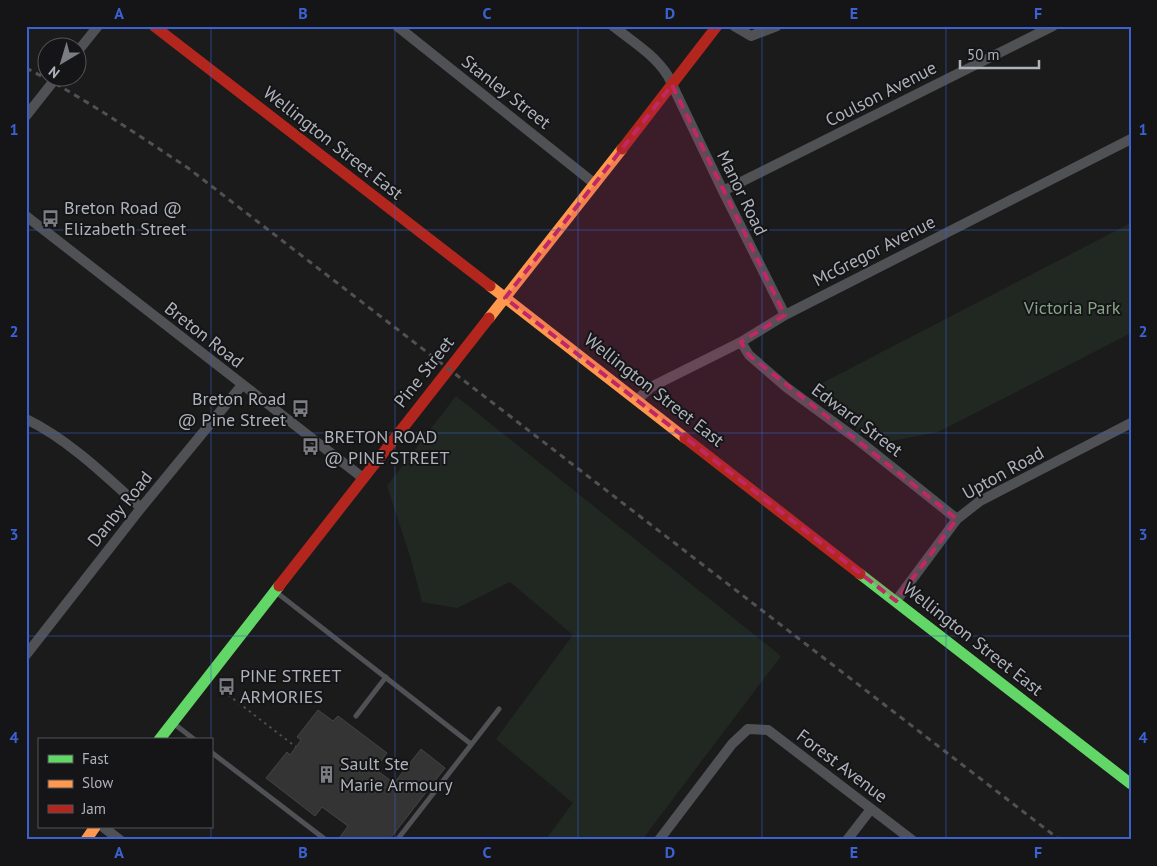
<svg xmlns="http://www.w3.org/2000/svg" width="1157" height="866" viewBox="0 0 1157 866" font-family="'PT Sans',sans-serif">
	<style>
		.green { fill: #212822 }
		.building { fill: #343435; stroke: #444447 }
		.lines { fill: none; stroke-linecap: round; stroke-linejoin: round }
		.path { stroke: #4b4d4f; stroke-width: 2; stroke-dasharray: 2.5 4; stroke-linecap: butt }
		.lane { stroke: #505154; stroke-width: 5 }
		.street { stroke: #505154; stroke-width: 10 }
		.fast { stroke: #63d668; stroke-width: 11 }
		.slow { stroke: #ff974d; stroke-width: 11 }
		.jam { stroke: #b3261e; stroke-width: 11 }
		.rail { stroke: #505152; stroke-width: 3; stroke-dasharray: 6 5; stroke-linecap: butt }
		.marked { fill: #c02765; fill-opacity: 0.2; stroke: #c02765; stroke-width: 4; stroke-dasharray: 10 6; stroke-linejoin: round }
		.grid { fill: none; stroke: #3a62d2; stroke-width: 1; stroke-opacity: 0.55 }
		.labels { text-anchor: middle; stroke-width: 4; stroke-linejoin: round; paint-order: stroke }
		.street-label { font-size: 18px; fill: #aeb2bb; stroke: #151517 }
		.poi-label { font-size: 18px; fill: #aeb2bb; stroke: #151517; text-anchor: start }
		.park-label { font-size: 18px; fill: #87a487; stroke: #151517 }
		.neatline { fill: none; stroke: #3a62d2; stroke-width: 2 }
		.grid-label { font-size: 16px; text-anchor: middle; font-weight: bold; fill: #3a62d2 }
	</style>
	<rect width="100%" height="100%" fill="#1b1b1b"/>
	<path class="green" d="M1131,223v110l-193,99 -62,12 -63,-47 9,-14z
		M456,396l325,260 -139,184h-97l28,-37 -77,-64 77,-104 -63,-53 -53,26 -35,-6 -12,-46 -23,-70z"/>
	<path class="building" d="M318,710l15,11 5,-5 49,37 -12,16 19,14 27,-34 24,19 -56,72h-51l10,-14 -26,-19 -7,9 -49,-38 21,-26 3,3 11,-15 -4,-3z"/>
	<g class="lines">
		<path class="path" d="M223,691l73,56"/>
		<path class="lane" d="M276,592l195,152
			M356,716l30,-39
			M173,723l22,17
			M211,752l115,88
			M397,840l102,-131"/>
		<path class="street" d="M397,26l198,158
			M613,26c19,15 42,29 55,50l55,115 62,124
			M734,26l17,10 26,-10
			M78,51l20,-25
			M26,116l30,-38
			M723,191l330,-165
			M26,216l337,262
			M741,342l8,13 37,32 72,53 99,79
			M637,400l14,-13 90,-45 44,-27 346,-176
			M26,419c42,20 81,58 115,89
			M896,601l61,-82 23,-18 151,-78
			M26,655l115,-147 101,-123
			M103,827l17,13
			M659,840l73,-96 16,-15 20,1 144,110
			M847,840l24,-31"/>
		<path class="fast" d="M860,574l271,210
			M159,740l120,-154"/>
		<path class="slow" d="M490,286l195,152
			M489,318l133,-169
			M86,840l9,-13"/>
		<path class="jam" d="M154,26l336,260
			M622,149l95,-123
			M685,438l175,136
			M279,586l210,-268"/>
		<path class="rail" d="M26,68c57,29 109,65 162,100l872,672"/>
	</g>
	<path class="marked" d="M672,85l113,230 -44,27 8,13 208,164 -61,82 -391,-303z"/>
	<path class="grid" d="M211,26v714M395,26v814M578,26v814M762,26v814M946,26v814M26,230h1105M26,433h1105M26,636h1105M211,827v13"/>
	<defs>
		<symbol id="bus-bare" viewBox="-9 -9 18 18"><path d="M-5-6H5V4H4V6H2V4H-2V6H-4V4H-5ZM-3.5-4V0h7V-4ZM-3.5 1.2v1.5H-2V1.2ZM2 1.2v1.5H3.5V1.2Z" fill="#7b7d83" stroke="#151517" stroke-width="2.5" paint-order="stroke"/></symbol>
		<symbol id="building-bare" viewBox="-9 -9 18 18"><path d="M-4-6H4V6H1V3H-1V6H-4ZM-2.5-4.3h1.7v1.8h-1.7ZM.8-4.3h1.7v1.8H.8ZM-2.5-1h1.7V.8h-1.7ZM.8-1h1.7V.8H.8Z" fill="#7b7d83" stroke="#151517" stroke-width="2.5" paint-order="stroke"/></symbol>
	</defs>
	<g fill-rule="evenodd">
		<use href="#bus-bare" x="38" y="206" width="25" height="25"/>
		<use href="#bus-bare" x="288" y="396" width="25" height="25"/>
		<use href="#bus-bare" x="298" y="434" width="25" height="25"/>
		<use href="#bus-bare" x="214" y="674" width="25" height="25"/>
		<use href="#building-bare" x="314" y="762" width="25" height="25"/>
	</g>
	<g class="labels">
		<g class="street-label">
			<text transform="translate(506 92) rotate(38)" y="6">Stanley Street</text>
			<text transform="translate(881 94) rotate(-27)" y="6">Coulson Avenue</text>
			<text transform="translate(333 143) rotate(38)" y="6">Wellington Street East</text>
			<text transform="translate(742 193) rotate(64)" y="6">Manor Road</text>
			<text transform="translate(874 251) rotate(-27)" y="6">McGregor Avenue</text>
			<text transform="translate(204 335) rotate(38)" y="6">Breton Road</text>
			<text transform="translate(424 372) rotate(-52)" y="6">Pine Street</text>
			<text transform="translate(654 390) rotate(38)" y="6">Wellington Street East</text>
			<text transform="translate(857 420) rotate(37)" y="6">Edward Street</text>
			<text transform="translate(1003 473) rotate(-29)" y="6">Upton Road</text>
			<text transform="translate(120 509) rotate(-51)" y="6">Danby Road</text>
			<text transform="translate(973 639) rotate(38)" y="6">Wellington Street East</text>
			<text transform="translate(842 766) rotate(37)" y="6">Forest Avenue</text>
		</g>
		<g class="poi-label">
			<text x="64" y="214">Breton Road @<tspan x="64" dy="21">Elizabeth Street</tspan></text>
			<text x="286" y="405" text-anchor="end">Breton Road<tspan x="286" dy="21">@ Pine Street</tspan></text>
			<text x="324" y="443">BRETON ROAD<tspan x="324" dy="21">@ PINE STREET</tspan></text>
			<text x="240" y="682">PINE STREET<tspan x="240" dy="21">ARMORIES</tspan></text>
			<text x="340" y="770">Sault Ste<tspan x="340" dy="21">Marie Armoury</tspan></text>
		</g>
		<g class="park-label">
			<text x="1072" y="314">Victoria Park</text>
		</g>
	</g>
	<rect width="1157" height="866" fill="none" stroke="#151517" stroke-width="55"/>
	<rect x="38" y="738" width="175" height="90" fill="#151517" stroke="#525459"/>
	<rect x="48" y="755" width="25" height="8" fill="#63d668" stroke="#525459"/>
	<text x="82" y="764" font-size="15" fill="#aeb2bb">Fast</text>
	<rect x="48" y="780" width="25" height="8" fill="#ff974d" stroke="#525459"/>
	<text x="82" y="788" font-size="15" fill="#aeb2bb">Slow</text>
	<rect x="48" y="805" width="25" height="8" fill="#b3261e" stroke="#525459"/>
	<text x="82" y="814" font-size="15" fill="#aeb2bb">Jam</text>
	<g transform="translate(62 62) rotate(218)"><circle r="24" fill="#151517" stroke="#525459"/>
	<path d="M0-4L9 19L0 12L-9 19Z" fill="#7b7d83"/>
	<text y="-8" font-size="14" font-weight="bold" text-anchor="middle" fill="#aeb2bb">N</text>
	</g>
	<path d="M960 60v8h79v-8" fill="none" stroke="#aeb2bb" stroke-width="2.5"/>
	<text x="967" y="60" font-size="15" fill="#aeb2bb" stroke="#151517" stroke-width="4" paint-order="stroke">50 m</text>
	<rect x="28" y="28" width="1102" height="810" class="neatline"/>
	<g class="grid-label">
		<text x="119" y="19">A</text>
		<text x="303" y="19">B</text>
		<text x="487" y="19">C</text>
		<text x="670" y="19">D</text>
		<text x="854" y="19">E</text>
		<text x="1038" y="19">F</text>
		<text x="14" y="135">1</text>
		<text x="1143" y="135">1</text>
		<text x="14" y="337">2</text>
		<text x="1143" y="337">2</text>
		<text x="14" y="540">3</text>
		<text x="1143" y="540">3</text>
		<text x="14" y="743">4</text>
		<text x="1143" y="743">4</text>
		<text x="119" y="858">A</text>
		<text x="303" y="858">B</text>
		<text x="487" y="858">C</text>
		<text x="670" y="858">D</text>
		<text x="854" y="858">E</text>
		<text x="1038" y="858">F</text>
	</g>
</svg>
